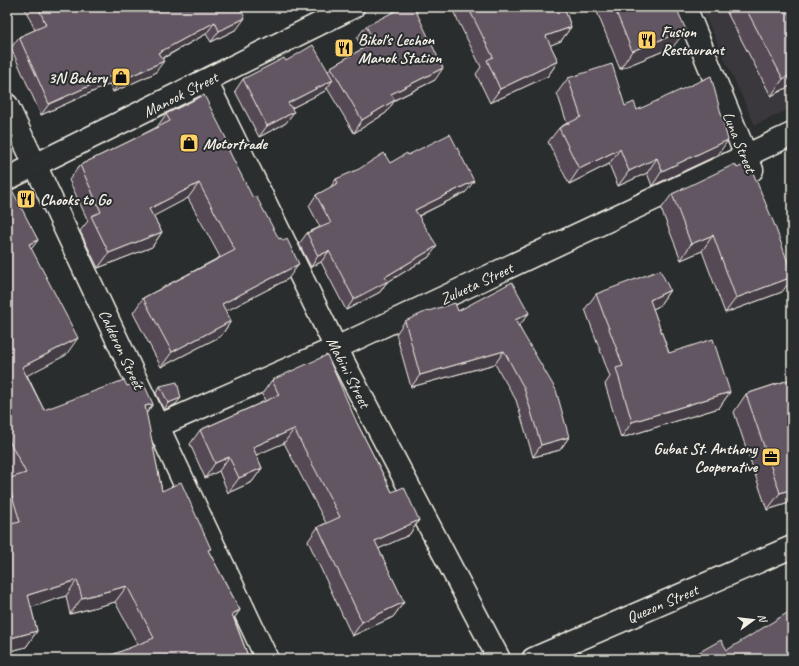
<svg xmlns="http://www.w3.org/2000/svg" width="799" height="666" viewBox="0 0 799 666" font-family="Caveat,sans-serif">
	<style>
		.built { fill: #3b393e }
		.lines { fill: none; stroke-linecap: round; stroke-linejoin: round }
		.street-casing { stroke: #f4f1e8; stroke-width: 25 }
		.secondary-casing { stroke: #f4f1e8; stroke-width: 25 }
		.street { stroke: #2a2d2e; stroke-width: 22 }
		.secondary { stroke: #2a2d2e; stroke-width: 22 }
		.wall { fill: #554a55; stroke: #f4f1e8 }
		.shaded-wall { fill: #453c45; stroke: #f4f1e8 }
		.building { fill: #635663; stroke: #f4f1e8 }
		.labels { text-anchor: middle; stroke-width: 4; stroke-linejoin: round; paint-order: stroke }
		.poi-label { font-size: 16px; font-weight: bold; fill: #f4f1e8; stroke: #2a2d2e; text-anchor: start }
		.street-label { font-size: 16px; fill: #f4f1e8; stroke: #2a2d2e }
	</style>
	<rect width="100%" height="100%" fill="#2a2d2e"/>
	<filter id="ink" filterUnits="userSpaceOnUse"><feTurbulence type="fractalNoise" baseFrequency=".025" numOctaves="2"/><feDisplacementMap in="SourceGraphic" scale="8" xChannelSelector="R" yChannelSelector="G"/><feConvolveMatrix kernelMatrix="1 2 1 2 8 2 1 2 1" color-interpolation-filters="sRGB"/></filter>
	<g filter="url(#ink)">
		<path class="built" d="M701,7h91v101l-37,17z"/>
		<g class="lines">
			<defs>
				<path id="street" d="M685,7l67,163
					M206,81l130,267 163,311
					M7,105l260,554
					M158,426l178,-78 456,-214
					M533,659l259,-112"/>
				<path id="secondary" d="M7,179l346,-172"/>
			</defs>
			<use href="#street" class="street-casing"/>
			<use href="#secondary" class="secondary-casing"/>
			<use href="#street" class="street"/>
			<use href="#secondary" class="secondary"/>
		</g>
		<path class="wall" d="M24,7h216l-3,22 -26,13 -5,-8 -44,25 -7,14 -42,19 -3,-8 -69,31 -30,-67 8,-11 16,-7z
			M451,7h113l7,20 -10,14 -11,4 8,16 -10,15 -58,27 -14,-29 5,-7z
			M595,7h81l-3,40 -53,22z
			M724,7h68v78l-21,11z
			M366,26l69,54 -40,20 -9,13 -32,20 -27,-45 -2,3 -33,17 -6,15 -27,14 -24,-46 8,-12 43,-18 42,11 3,-5 31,-18 -5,-11z
			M568,78l57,28 12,4 81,45 -66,31 -5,-13 -29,13 -9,-22 -40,20 -21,-42 11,-14 8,-5 -10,-30z
			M166,114l65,34 -2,3 59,128 -62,32 5,10 -10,15 -60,31 -28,-54 10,-15 77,-41 -32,-59 -35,18 9,16 -10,15 -54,21 -18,-37 8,-10 -19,-41 11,-15 48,-23 29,-15z
			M408,155l58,37 -47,24 10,41 -43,26 -6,9 -34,18 -25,-48 -10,5 -12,-23 8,-11 13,-6 -11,-21 7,-11 14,-7 6,-9 54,-16z
			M737,168l45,124 -57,21 -23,-62 -21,9 -20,-51 11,-15z
			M7,188l31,52 -7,9 35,106 -39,20 17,35 83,-24 26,18 -7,10 16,77 47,61 31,58 -6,8 14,38 -2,3h-144l36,-14 -23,-43 -45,12 -4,-18 -35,11 6,24 -11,16 -19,5v-173l1,-1 -1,-2z
			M670,290l-11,16 -6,3 16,44 61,39 -11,16 -98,30 -16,-54 5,-7 -25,-68 11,-15z
			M458,311l71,2 -9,12 -1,1 50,111 -9,13 -27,7 -17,-57 -21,-36 -84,23 -15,-53 9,-13z
			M792,379v123l-25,8 -33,-98 12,-18z
			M272,380l85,43 35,69 27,28 -10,15 -31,14 26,53 -11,15 -41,19 -44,-95 10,-14 8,-4 -42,-80 -28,12 6,13 -10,14 -24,11 -9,-22 -14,7 -15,-34 10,-14 65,-29 -3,-7z
			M160,386l16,18 -12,6 -8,-17z"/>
		<path class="shaded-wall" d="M245,18l-8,11 -26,13 8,-11z
			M215,22l-9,12 -56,31 8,-12z
			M571,27l-10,14 -25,10 10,-15z
			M686,30l-13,17 -53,22 12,-18z
			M164,61l-9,12 -42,19 9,-12z
			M558,61l-10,15 -58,27 10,-14z
			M443,68l-8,12 -53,26 9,-12z
			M118,73l-8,11 -69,31 8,-11z
			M792,74v11l-21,11 12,-17z
			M333,80l-8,11 -45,23 8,-11z
			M395,100l-9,13 -32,20 8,-13z
			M294,112l-8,11 -27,14 8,-11z
			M13,137l-6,9v-6z
			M728,140l-10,15 -66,31 10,-15z
			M620,149l-11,15 -40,20 10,-15z
			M657,158l-10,15 -29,13 11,-15z
			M474,181l-8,11 -58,29 7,-11z
			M199,183l-11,15 -49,26 10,-15z
			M162,232l-10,15 -54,21 11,-15z
			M713,235l-11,16 -21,9 10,-16z
			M38,240l-12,16 3,-12z
			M437,246l-8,11 -43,26 -6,9 -34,18 8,-11 31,-22z
			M329,251l-8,11 -10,5 7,-11z
			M299,264l-11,15 -77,40 11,-15z
			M792,277v1l-10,14 -57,21 11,-15z
			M670,290l-11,16 -20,10 11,-16z
			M529,313l-9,12 -13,8 8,-13z
			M231,321l-10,15 -60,31 11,-15z
			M78,338l-12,17 -55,29 11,-17z
			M504,351l-9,13 -84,23 9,-12z
			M730,392l-11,16 -98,30 11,-16z
			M181,398l-5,6 -12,6 4,-7z
			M153,404l-12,17 4,-15z
			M294,429l-10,14 -41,18 10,-14z
			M569,437l-9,13 -27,7 8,-12z
			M229,457l-10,14 -14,7 10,-15z
			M262,468l-10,14 -24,11 11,-15z
			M792,489v13l-25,8 13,-17z
			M419,520l-10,15 -44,20 10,-14z
			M77,580l-11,16 -49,16 11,-17z
			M127,586l-12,16 -45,12 12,-16z
			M404,602l-11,15 -41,19 10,-14z
			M240,610l-12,17 4,-13z
			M37,631l-11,16 -19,5v-13z
			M248,656l-2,3h-5z"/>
		<path class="building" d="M38,7h202l5,11 -26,13 -4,-9 -57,31 6,8 -42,19 -4,-7 -69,31 -30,-67 27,-12z
			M403,7h11l29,61 -52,26 4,6 -33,20 -31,-53 43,-25 -8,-16z
			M468,7h96l7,20 -25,9 12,25 -58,28 -13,-29 6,-3z
			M614,7h62l10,23 -54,21z
			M745,7h47v67l-9,5z
			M313,45l20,35 -45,23 6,9 -27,14 -24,-47 41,-21 2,3z
			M612,64l13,42 9,-4 3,8 74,-34 17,64 -66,31 -5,-13 -28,13 -9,-22 -41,20 -20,-41 22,-11 -13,-39z
			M204,95l27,53 -3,1 25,49 3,-2 23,43 2,-1 2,3 4,-2 12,25 -77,40 9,17 -59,31 -29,-54 92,-48 -36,-67 -50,26 13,23 -53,21 -18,-37 10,-4 -21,-47 48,-23 42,-21 -4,-7z
			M7,123l6,14 -6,3z
			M450,134l24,47 -59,29 22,36 -52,31 3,4 -34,18 -25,-48 -11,5 -11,-23 24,-10 -15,-28 22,-12 -2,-4 23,-10 25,-16 6,10 17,-10 1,2z
			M749,163l26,63 17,48v3l-56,21 -23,-63 -22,9 -19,-50 63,-30 2,4z
			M10,186l28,54 -9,4 49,94 -56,29 22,43 80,-30 3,6 16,-4 10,22 -8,2 17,85 19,-9 30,67 -3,1 32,60 -8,4 16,42 -7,3h-139l52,-21 -27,-52 -45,12 -5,-18 -49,15 9,36 -30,8v-114l13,-3 -13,-43 19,-6 -19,-36v-249z
			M660,270l10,20 -20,10 19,53 44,-14 17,53 -98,30 -16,-54 7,-2 -27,-72z
			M512,282l17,31 -14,7 41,70 13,47 -28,8 -17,-57 -20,-37 -84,24 -15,-54 20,-9 30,-9 3,8z
			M327,355l30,68 35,69 12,-5 15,33 -44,21 29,61 -42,20 -44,-95 22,-10 -46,-88 -41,18 9,21 -23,10 -10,-21 -14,6 -15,-33 79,-35 -7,-15z
			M792,379v110l-12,4 -34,-99z
			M177,382l4,16 -13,5 -8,-17z
			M792,610v49h-105l34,-19 6,10z"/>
	</g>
	<defs>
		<symbol id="restaurant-square" viewBox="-11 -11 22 22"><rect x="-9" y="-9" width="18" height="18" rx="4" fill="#ffd166" stroke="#2a2d2e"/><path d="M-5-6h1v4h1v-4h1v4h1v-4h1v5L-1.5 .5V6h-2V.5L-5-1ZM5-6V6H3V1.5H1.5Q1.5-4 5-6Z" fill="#111"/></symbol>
		<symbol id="shop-square" viewBox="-11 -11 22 22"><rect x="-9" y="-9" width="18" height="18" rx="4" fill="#ffd166" stroke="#2a2d2e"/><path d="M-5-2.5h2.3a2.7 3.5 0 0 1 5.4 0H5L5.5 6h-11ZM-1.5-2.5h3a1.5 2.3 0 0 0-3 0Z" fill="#111"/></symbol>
		<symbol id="office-square" viewBox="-11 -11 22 22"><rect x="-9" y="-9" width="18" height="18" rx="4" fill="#ffd166" stroke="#2a2d2e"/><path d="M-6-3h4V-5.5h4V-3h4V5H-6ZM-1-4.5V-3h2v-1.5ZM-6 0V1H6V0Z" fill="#111"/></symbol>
	</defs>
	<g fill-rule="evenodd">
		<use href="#restaurant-square" x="636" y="29" width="22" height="22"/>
		<use href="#restaurant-square" x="333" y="37" width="22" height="22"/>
		<use href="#shop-square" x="110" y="66" width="22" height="22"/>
		<use href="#shop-square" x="178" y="132" width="22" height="22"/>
		<use href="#restaurant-square" x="15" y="188" width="22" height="22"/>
		<use href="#office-square" x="760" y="446" width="22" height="22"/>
	</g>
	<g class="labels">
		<g class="poi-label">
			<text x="661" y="37">Fusion<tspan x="661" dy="18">Restaurant</tspan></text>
			<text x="358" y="45">Bikol's Lechon<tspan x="358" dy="18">Manok Station</tspan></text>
			<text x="107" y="83" text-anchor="end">3N Bakery</text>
			<text x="203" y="149">Motortrade</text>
			<text x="40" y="205">Chooks to Go</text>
			<text x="757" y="454" text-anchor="end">Gubat St. Anthony<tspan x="757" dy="18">Cooperative</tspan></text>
		</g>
		<g class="street-label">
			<text transform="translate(180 94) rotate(-27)" y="6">Manook Street</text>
			<text transform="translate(740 142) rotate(68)" y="6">Luna Street</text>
			<text transform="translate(476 283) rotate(-25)" y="6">Zulueta Street</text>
			<text transform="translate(122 349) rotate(65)" y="6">Calderon Street</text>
			<text transform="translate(349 372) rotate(63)" y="6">Mabini Street</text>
			<text transform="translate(662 603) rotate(-23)" y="6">Quezon Street</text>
		</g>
	</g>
	<rect width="799" height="666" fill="none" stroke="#2a2d2e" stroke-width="24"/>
	<rect x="12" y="12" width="775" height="642" fill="none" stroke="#f4f1e8" stroke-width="1.5" filter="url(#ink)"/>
	<g transform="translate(753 620) rotate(75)" stroke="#2a2d2e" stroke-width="3" paint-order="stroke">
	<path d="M0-3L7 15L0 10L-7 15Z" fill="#f4f1e8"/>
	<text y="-6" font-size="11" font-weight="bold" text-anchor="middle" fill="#f4f1e8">N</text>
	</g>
</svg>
